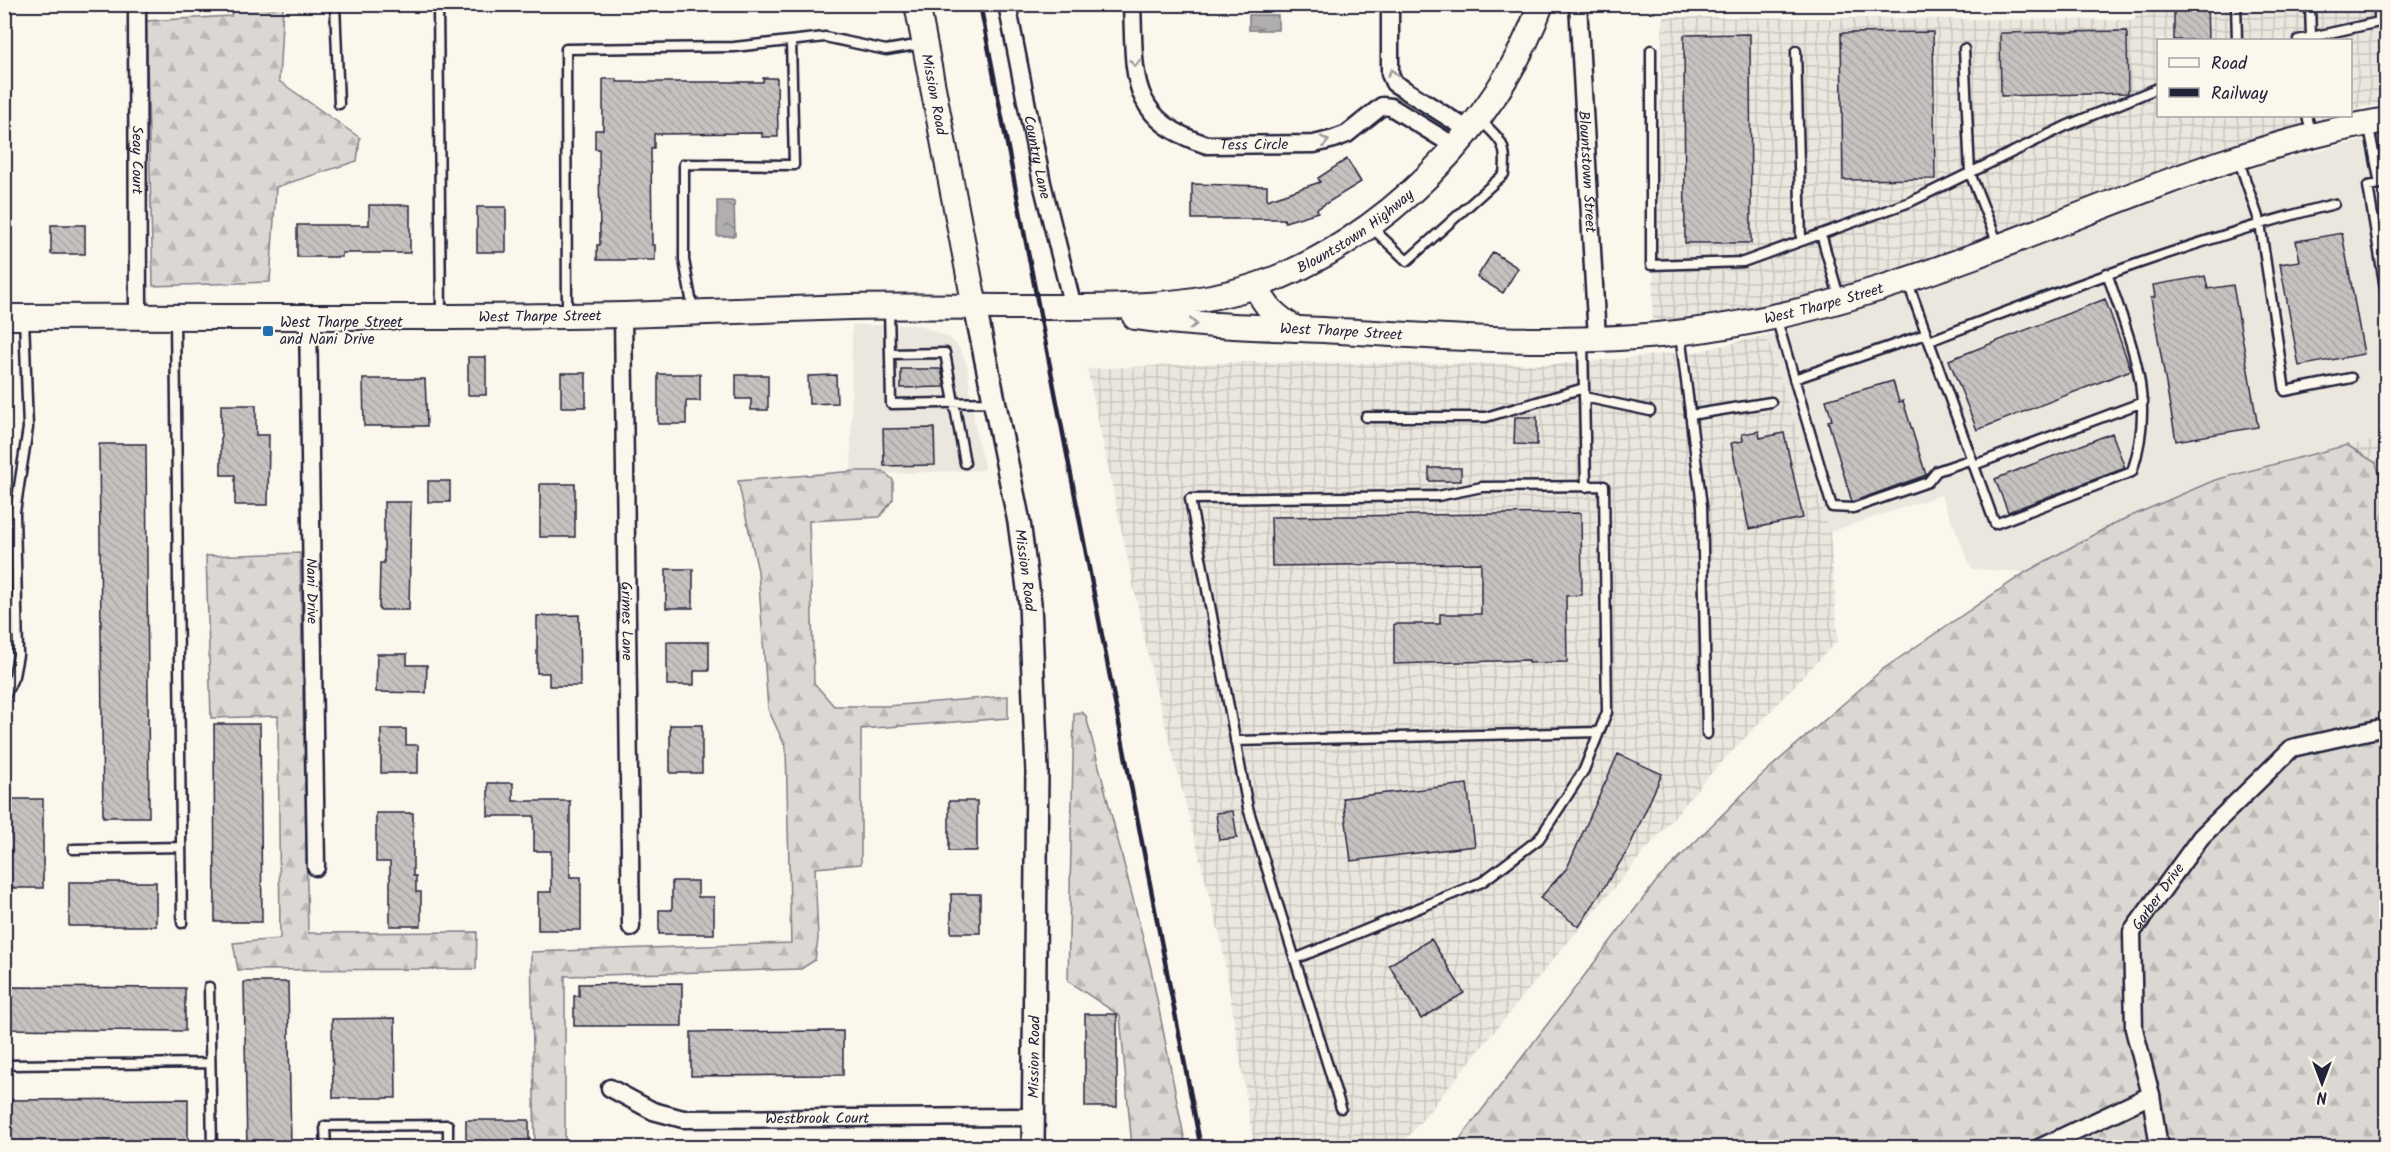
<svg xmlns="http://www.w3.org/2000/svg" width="2391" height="1152" viewBox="0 0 2391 1152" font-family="Kalam,sans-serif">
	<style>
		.built { fill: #ebe7df }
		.industrial { fill: url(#industrial-grid) }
		.forest { fill: url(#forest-firs); stroke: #7e7d87; stroke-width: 1.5 }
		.water { fill: url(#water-ripples); stroke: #787681; stroke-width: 1.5 }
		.building { fill: url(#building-back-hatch); stroke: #22223b; stroke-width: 1.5 }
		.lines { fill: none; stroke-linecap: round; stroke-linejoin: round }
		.service-casing { stroke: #22223b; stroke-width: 13 }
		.minor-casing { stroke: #22223b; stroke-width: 21 }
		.tertiary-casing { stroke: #22223b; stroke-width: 26 }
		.secondary-casing { stroke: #22223b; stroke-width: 28 }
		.service { stroke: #fbf7ec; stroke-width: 8 }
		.minor { stroke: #fbf7ec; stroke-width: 16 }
		.tertiary { stroke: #fbf7ec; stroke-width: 21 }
		.secondary { stroke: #fbf7ec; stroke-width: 24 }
		.rail { stroke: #22223b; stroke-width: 4.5 }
		.oneway { stroke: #99979c }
		.poi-dot { fill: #1f6fb2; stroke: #fbf7ec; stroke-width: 2 }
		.labels { text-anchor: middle; stroke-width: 4.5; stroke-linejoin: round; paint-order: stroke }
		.street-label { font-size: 15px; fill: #22223b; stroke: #fbf7ec }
		.poi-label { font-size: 15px; fill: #22223b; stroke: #fbf7ec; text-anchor: start }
	</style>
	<defs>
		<pattern id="industrial-grid" width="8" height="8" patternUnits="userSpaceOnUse" patternTransform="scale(1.5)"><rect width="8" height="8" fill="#ebe7df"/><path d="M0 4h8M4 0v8" fill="none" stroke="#c9c6c0"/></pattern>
		<pattern id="forest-firs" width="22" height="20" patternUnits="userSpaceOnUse" patternTransform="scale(1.5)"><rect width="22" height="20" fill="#dbd8d3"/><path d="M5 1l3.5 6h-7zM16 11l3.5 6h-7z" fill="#bcb9b6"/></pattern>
		<pattern id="water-ripples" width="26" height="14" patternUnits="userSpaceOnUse" patternTransform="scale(1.5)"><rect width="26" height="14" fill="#b1aeb0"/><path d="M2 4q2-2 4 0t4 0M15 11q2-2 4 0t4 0" fill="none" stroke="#908d90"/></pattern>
		<pattern id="building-back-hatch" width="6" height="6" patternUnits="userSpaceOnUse" patternTransform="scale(1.5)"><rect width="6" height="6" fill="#c6c2c0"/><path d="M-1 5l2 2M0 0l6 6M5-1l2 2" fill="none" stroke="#aaa6a6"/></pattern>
	</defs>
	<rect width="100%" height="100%" fill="#fbf7ec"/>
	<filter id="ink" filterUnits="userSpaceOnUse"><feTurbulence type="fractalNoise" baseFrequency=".0167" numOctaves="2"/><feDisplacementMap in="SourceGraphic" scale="12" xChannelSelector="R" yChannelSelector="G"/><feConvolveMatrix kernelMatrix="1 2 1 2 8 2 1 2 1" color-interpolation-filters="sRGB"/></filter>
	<g filter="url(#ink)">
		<path class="built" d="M2386,135v304l-39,6 -132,35 -100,43 -89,49 -54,-3 -31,-74 -111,37 -64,-197 164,-47 216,-83 129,-44z
			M852,325h67l31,13 9,9 8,18 9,69 9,36 -134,5z"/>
		<path class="industrial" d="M2135,5h251v98l-35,7 -1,-70h-192v76h174l-108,33 -341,128 -91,28 -123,17 -17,-3 11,-302 472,3z
			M1766,335l64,197 8,108 -132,139 -158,187 -148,181h-146l-32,-203 -68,-262 -67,-313 152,-7 320,2 141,-13z
			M2386,439v58l-10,-34 -29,-18z"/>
		<path class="forest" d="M234,5h49l-4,76 81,57 -3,23 -81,26 -6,95 -117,4 -7,-265 85,-5z
			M2347,445l29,18 10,34v650l-933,1 205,-269 105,-105 120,-105 143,-97 89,-49 100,-43z
			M856,471h27l10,9v19l-13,18 -71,4 5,162 20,23h53l121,-10v22l-147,11v135l-46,4 3,71 -3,21 -14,9 -236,7v171h-30l-4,-195 260,-9 -5,-195 -18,-39 -10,-138 -20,-90z
			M300,553l8,380 169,-1 -1,37 -238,1 -5,-27 47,-4 -2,-223 -67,2 -5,-162z
			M1082,712l4,4 65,253 35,178h-54l-12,-131 -52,-35 6,-268z"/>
		<path class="water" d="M1249,15h29v15h-29z
			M717,201h17l1,35h-18z"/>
		<path class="building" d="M2174,4h33l1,36h-34z
			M2127,31l1,62 -127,3 -1,-63z
			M1933,32l2,147 -92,1 -2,-147z
			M1750,34l1,209h-66l-1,-208z
			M763,78h14l1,59h-16v-4l-108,1v14h-3l1,97h3v15h-58v-15h3l-1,-96h-4v-19h8v-51h14v3h146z
			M1347,159l14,23 -44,27 1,3 -33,10 -1,-3h-92v-35l75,2v14l53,-18 -2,-4z
			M369,205h41v48h-68v4h-45v-32h72z
			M477,207h29v45h-29z
			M51,225h34v29h-34z
			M2342,233l22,121 -65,12 -19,-102 20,-3 -4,-20z
			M1493,252l25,16 -15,25 -26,-16z
			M2205,276l3,13 25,-4 25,142 -82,14 -25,-143 4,-1 -2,-12z
			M2105,299l26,71 -154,60 -28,-70z
			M468,357h18v38h-18z
			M901,369h40l4,18 -44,1z
			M561,373h25v34h-25z
			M658,374h42v27h-14v23h-28z
			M736,375h32v35h-17v-11h-15z
			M836,375l1,28 -28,1 -1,-28z
			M363,379h62l2,47h-63z
			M1893,381l6,21 4,-1 23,74 -74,27 -24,-81 4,-1 -6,-20z
			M221,405h35v30h13l-1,70h-33v-30h-14z
			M1515,417h22v28l-23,-1z
			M934,428l1,37 -51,1 -1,-37z
			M1759,431l1,7 24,-5 19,85 -54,11 -18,-86 12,-2 -1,-7z
			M2112,433l13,35 -117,44 -13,-33z
			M99,444h47l3,373h-46z
			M1429,468h32v13h-32z
			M428,481h22v21h-22z
			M540,484h35v53h-35z
			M384,502h27l-2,108h-30l1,-47h4z
			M1581,513l1,82 -16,1 1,66 -38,1v-3l-135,4v-40h46v-10h41v-51l-209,3 -1,-49z
			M666,569h27v39h-27z
			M579,615l1,71h-31v-13h-12v-57z
			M667,642h42v29h-15v14h-27z
			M377,654h30v11h20l-1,28 -50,-1z
			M214,724h46l2,198h-47z
			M670,725h32v48h-32z
			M381,729h25v16h12v28h-37z
			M1618,754l44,20 -34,76 -49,77 -39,-29 27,-30z
			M488,783h25v18h57v76h11v53h-43v-38h13v-41h-17v-35h-46z
			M1467,784l8,62 -124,15 -8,-63z
			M4,799h39v89h-39z
			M949,801h28v50h-28z
			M1233,811l4,27 -18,2 -3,-27z
			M376,813h37v63h3v16h5v34h-31v-64h-14z
			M672,881h26v16h16v37h-55v-24h13z
			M69,882h87v44h-87z
			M951,894h29v39h-29z
			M1431,939l33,54 -43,26 -32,-54z
			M244,982h44l3,166h-44z
			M682,983v43h-108v-30h5v-12z
			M4,987l181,1v43l-181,-2z
			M1085,1014h32v93h-32z
			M395,1018l1,80h-63l-1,-79z
			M843,1031v44l-152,1v-44z
			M188,1099v43l-184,2v-44z
			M466,1120h63v28h-63z"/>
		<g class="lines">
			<defs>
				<path id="service" d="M335,4l4,100
					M438,4l3,311
					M2236,4l1,36
					M2310,4l1,33
					M2298,40l81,-18v-18
					M1964,49l6,124 28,71
					M1651,50v215l92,-3 167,-60 156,-76 92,-38
					M1796,51l5,190
					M2307,116l5,19
					M2369,127l11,57
					M2239,161l21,62 25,168 66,-13
					M2386,183l-18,3 18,108
					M1371,227l36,34 97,-87c4,-30 -4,-35 -24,-54
					M1821,234l19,66
					M1908,283l87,241 137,-52c25,-76 -1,-127 -25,-199
					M889,308l2,96 103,-2
					M693,310l-9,-50v-96l110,1 -3,-124
					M567,314l-1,-265 168,-2 91,-10 61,13 36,-6
					M1776,317l56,190 21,1 75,-26 9,-11 35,-12
					M175,318l7,605
					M1680,334l22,172 5,228
					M1929,341c134,-51 266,-102 405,-137
					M1583,342l3,145
					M890,354l55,-1 20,110
					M1794,379l132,-45
					M1584,397l66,14
					M1690,415l81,-13
					M1366,417h120l98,-29
					M1974,465l169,-63
					M4,698l10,-22 4,-21 -3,-143 13,-84 -4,-110
					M1235,741l364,-9
					M73,849l108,-2
					M1295,959l187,-77 57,-43 45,-69 23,-58 -3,-226 -122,1 -44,9 -248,3 58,309 93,300
					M209,987l3,161
					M4,1065l206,-2
					M326,1148l-1,-22 123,-1v23"/>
				<g id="minor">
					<path id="s1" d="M137,4l1,312"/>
					<path id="s2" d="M1007,4l35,179 31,124"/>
					<path id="s3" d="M1132,4c3,72 -5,115 75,141l107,-1 20,-5 13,-5 35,-28 9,1 65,40"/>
					<path d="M1390,4v70l4,9 76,48"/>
					<path id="s4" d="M1578,4l19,334"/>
					<path id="s5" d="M308,315l8,552"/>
					<path id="s6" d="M623,315l8,612"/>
					<path id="s7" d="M610,1088l43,23 30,8 350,-2"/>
					<path d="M2151,1095l8,53"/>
					<path id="s8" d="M2039,1148l112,-53 -17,-66 -2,-97 69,-95 91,-89 94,-21"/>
				</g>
				<g id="tertiary">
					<path id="s9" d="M975,307l44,215 11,81 7,168 -4,377"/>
				</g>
				<g id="secondary">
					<path id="s10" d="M917,4l58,303"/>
					<path d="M1256,286c9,21 20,31 40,43"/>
					<path id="s11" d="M4,317c207,-1 414,2 620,-2 76,-2 151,-6 226,-8 62,-1 123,0 184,0 76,0 152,2 224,-22 123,-42 240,-159 283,-281"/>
					<path id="s12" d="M1135,317c68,10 137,10 206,14 111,7 225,15 336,2 68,-8 135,-23 201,-44 171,-53 331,-139 508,-169"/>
				</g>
			</defs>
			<use href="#service" class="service-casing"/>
			<use href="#minor" class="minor-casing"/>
			<use href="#tertiary" class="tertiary-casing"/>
			<use href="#secondary" class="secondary-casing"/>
			<use href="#service" class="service"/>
			<use href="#minor" class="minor"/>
			<use href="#tertiary" class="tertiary"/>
			<use href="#secondary" class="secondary"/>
			<path class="rail" d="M980,4l221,1144"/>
		</g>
		<defs><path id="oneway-chevron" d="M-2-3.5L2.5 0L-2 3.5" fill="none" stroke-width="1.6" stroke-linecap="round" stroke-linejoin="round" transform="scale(1.5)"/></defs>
		<g class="oneway">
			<use href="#oneway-chevron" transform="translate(1135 63) rotate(88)"/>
			<use href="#oneway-chevron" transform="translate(1392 73) rotate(-99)"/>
			<use href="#oneway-chevron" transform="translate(1325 141) rotate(-12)"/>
			<use href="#oneway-chevron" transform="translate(1193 324) rotate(3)"/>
		</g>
	</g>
	<rect class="poi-dot" x="262" y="325" width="12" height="12" rx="3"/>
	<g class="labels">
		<g class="street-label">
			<text dy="5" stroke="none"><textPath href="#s10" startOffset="92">Mission Road</textPath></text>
			<text dy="5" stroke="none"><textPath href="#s3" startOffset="224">Tess Circle</textPath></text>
			<text dy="5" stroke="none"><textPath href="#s2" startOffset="156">Country Lane</textPath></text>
			<text dy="5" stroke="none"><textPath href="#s1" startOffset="156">Seay Court</textPath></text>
			<text dy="5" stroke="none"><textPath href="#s4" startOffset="168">Blountstown Street</textPath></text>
			<text dy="5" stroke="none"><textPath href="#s11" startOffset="1368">Blountstown Highway</textPath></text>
			<text dy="5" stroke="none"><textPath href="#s12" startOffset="693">West Tharpe Street</textPath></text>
			<text dy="5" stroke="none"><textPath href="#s11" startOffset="536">West Tharpe Street</textPath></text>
			<text dy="5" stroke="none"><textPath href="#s12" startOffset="207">West Tharpe Street</textPath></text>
			<text dy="5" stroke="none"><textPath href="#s9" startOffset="268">Mission Road</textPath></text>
			<text dy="5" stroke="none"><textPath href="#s5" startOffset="276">Nani Drive</textPath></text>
			<text dy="5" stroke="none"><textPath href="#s6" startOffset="306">Grimes Lane</textPath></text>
			<text dy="5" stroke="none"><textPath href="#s8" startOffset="333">Garber Drive</textPath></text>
			<text transform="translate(1034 1057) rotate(-89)" y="5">Mission Road</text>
			<text dy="5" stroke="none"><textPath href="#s7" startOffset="214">Westbrook Court</textPath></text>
		</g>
		<g class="poi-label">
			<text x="280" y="327">West Tharpe Street<tspan x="280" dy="17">and Nani Drive</tspan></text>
		</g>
	</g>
	<rect width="2391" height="1152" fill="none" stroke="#fbf7ec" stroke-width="24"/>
	<rect x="12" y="12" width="2367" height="1128" fill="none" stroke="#22223b" stroke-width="2" filter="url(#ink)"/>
	<rect x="2157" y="39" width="195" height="78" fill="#fbf7ec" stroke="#a4a2a5" stroke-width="1.5"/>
	<rect x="2169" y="58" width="30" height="9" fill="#fbf7ec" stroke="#a4a2a5" stroke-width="1.5"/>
	<text x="2211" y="69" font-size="18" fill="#22223b">Road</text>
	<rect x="2169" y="88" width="30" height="9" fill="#22223b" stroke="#a4a2a5" stroke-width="1.5"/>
	<text x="2211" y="99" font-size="18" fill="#22223b">Railway</text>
	<g transform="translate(2322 1083) rotate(180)" stroke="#fbf7ec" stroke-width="4.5" paint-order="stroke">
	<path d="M0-4.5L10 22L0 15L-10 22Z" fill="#22223b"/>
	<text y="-9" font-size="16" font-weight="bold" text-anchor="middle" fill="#22223b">N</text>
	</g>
</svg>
